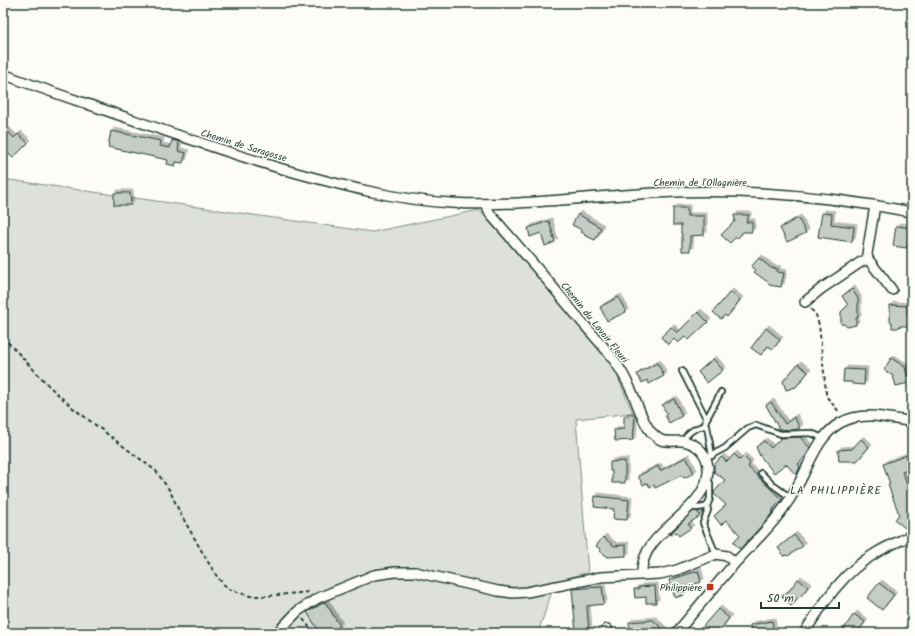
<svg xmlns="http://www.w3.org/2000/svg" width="915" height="636" viewBox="0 0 915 636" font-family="Kalam,sans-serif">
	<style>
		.green { fill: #dde0db; stroke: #7e8e88 }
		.building { fill: #c6cdc7; stroke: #1f3d34; filter: url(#shadow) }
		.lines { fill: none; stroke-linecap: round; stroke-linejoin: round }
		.lane-casing { stroke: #1f3d34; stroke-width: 8 }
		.street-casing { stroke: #1f3d34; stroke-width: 12 }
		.path { stroke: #1f3d34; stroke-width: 2; stroke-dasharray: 4 3; stroke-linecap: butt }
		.lane { stroke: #fdfcf7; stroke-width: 4.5 }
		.street { stroke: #fdfcf7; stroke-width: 9 }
		.poi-dot { fill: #c8321e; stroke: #fdfcf7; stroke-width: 1.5 }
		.labels { text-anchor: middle; stroke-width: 3; stroke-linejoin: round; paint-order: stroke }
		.street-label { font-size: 10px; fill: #1f3d34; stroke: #fdfcf7 }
		.poi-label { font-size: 10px; fill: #1f3d34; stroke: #fdfcf7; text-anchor: end }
		.neighbourhood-label { font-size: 11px; letter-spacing: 1px; fill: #1f3d34; stroke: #fdfcf7 }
	</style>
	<defs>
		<filter id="shadow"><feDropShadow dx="3" dy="-3" stdDeviation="0" flood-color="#0004"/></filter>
	</defs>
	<rect width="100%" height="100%" fill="#fdfcf7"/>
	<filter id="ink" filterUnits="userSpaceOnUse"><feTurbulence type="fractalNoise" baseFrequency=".025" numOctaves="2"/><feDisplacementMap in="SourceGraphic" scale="8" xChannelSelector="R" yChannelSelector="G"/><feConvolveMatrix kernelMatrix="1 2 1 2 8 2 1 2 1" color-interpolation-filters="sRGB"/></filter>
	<g filter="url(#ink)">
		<path class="green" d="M3,179l369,53 107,-22 132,151 22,52 -57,6 12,153 -33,10 -17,51h-535z"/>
		<path class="building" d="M3,127l11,11 4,-4 10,9 -15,15 -10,-9z
			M111,131l50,10 -1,5 10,2 2,-8 7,2 -1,9 8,2 -3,10 -7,-1 -1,4 -8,-2 1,-4 -60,-13z
			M114,193h16l1,12h-17z
			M673,208h14v8h17v19l-14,1v15h-8v-17h-1v-9h-8z
			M822,213l10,1 -1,10 23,3 -2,15 -34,-5z
			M578,214l23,14 -6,12 -11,-5 1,-1 -4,-2 1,-2 -10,-5z
			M734,215h15l-3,7h6v10h-9l-5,6h-3l-5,5 -9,-8 14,-14z
			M798,218l8,15 -19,9 -7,-14z
			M549,221l6,21 -10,4 -4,-13 -11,4 -2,-9z
			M896,226l16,2v14l-4,-1 -1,7 -14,-2z
			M759,258l12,10 7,1 -1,3 7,1 -3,14 -12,-2v-2l-15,-11 2,-2 -5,-3z
			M852,289l6,10v19h-2v7l-9,2 -3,-3h-3v-12l7,-7 -6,-9z
			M730,292l10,8 -13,17 -2,-2 -4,4 -8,-7z
			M618,297l8,15 -19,9 -7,-14z
			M890,305l17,1v8l5,1v11h-12l-2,2h-6v-6h-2z
			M698,312l10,10 -19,18 -4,-3 -7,6 -4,-4 -6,6 -7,-8 10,-10 6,6z
			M766,328l14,12 -7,9 -5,-3 -7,9 -10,-7z
			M891,358l14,9 4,16 -13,3 -3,-10 -9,-6z
			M713,359l10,11 -16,13 -9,-11z
			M657,363l7,13 -15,8 -2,-4 -5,3 -5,-9z
			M798,364l10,8 -12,15 -10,3 -3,-9z
			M844,369l21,1 -1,15 -12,-1v-2h-9z
			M674,399l8,17 -13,7 -4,-8 2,-1 -5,-9z
			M771,402l14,22 9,-7 6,11 -6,2 -15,-1 -13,-24z
			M635,415l-2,25 -18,1 -1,-11 10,-1v-13z
			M800,437l10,11 -4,8 -8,8 2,3 -4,8 -10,-11 -12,9 -14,-17 -4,-9 8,-6 7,7 10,-10z
			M861,439l8,8 -12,14h-18l-1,-11 14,-1z
			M734,454l6,6 3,-4 7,7 -2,4 34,33 -9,9v3l-8,10 -25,27 -7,-7 7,-7 -14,-15 -5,5 -7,-9 12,-11 -12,-11v-2l11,-12 -11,-8v-7l7,-8 6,5z
			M910,454l2,5v7l-3,1 1,2 -8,3 10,24v25l-3,2 -4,5 -10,-8 4,-6 -11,-29 2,-1 -7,-20z
			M686,457l8,16 -10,5 -2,-3 -27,13 -1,-3 -4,2 -3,-4 -4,2 -5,-9 20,-10 2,5z
			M625,461v22h-13v-12h-2v-9z
			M595,496l34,4 -2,20 -14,-1 1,-10 -20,-2z
			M693,511l5,1 2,4 -12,8 3,4 -12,8 -3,-4 -5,3 -1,-1z
			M794,535l9,11 -15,10 -1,-1 -3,1 -6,-8z
			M603,537l11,9 12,-1v11l-18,1 -8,-6v-2l-4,-3z
			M698,571l3,11 -9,3v2l-10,3 2,5 -9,3 -6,-18z
			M798,579l10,8 -8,10 -1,-1 -8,10 -9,-10 7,-5z
			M879,583l15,12 -12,15 -15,-12z
			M655,586l1,17h-10v-6l-11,1 -1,-9h5v-2z
			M602,587l2,17 -17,2 2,27h-13l-4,-44z
			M325,602l15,24 -12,7h-8l-13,-21z
			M718,609l11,9 -11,15h-6l-9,-7z
			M854,614l11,8 -8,11h-16z
			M653,620l13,13h-36l-1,-11z
			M772,621l2,12h-23l-1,-8z"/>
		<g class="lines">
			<defs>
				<path id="lane" d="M682,371l24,47 -1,7
					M706,420l15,-28
					M684,441c1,-8 15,-16 23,-15l5,30
					M706,458l19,-10 23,-20 8,-3 25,9 30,-1 12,5
					M761,473l12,12 18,13
					M706,480l4,3v16l-3,7 1,4 -5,13 13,31
					M690,506c3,3 12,2 17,0"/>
				<path id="street" d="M3,74c36,14 73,26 110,39 58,20 115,40 173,57 54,15 109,30 165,33 69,4 137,-7 205,-10 86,-5 172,3 256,19
					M487,204l1,6 3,5c29,33 58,67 86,101 12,15 26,29 37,44 7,10 13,21 18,32 6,13 10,29 19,40 3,3 6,6 10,8 6,2 14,1 21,1 16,2 27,14 26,31 -3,43 -69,58 -66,103
					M875,205l-8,49 1,5 24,31
					M805,302l16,-13 40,-27 7,-3
					M607,629l2,4
					M277,633l21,-22 20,-13 56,-23 21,-3h20l83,19 15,2 14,-1 74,-15 59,-3 17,-4 39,-16 11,2 8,7
					M676,633c20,-23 39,-47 59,-70 23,-25 47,-47 63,-78 12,-22 20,-49 42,-62 22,-13 49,-5 72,-1
					M804,633c20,-31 39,-61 72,-80 11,-7 24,-12 36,-18"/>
			</defs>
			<use href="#lane" class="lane-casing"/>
			<use href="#street" class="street-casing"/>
			<path class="path" d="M811,309l5,6 3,10 7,67v4l14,17
				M3,337l47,50 23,21 83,63 14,20 10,22 28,49 10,16 10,11 22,7h17l42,-4
				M303,619l11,14"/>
			<use href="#lane" class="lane"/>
			<use href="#street" class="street"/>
		</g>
	</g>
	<rect class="poi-dot" x="706" y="583" width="8" height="8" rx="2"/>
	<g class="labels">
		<g class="street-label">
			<text transform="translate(244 145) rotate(17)" y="4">Chemin de Saragosse</text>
			<text x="700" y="186">Chemin de l'Ollagnière</text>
			<text transform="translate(595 322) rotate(51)" y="4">Chemin du Lavoir Fleuri</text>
		</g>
		<g class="poi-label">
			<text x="702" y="591">Philippière</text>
		</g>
		<g class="neighbourhood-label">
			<text x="836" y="494">LA PHILIPPIÈRE</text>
		</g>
	</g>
	<rect width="915" height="636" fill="none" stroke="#fdfcf7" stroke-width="16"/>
	<rect x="8" y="8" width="899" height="620" fill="none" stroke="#1f3d34" stroke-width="1.5" filter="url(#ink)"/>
	<path d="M761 602v6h78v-6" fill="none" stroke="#1f3d34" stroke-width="2"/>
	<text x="767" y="602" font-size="12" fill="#1f3d34" stroke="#fdfcf7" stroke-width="3" paint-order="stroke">50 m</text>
</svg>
